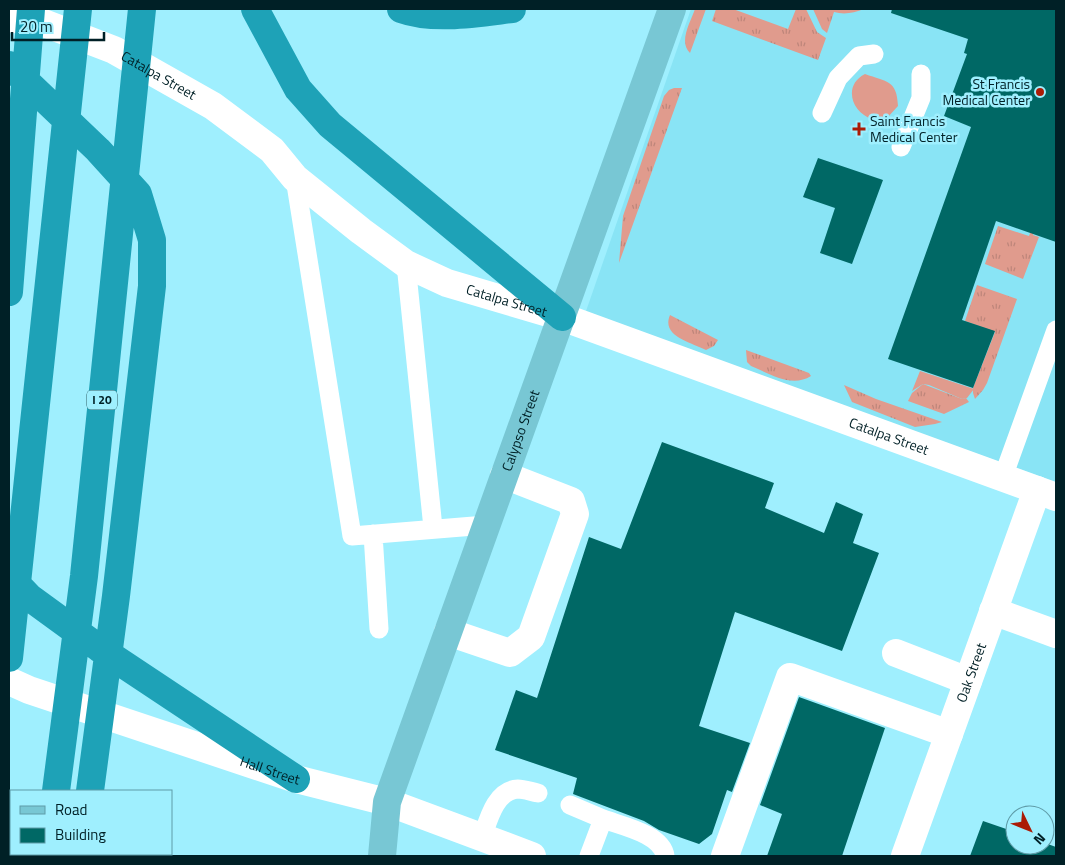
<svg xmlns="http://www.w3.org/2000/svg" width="1065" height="865" viewBox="0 0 1065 865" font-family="'Titillium Web',sans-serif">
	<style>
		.built { fill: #89e4f5 }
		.grass { fill: url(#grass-tufts) }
		.garden { fill: #e09b8d }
		.building { fill: #006865 }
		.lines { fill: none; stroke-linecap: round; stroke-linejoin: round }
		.lane { stroke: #fff; stroke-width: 19 }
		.street { stroke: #fff; stroke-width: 28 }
		.secondary { stroke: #fff; stroke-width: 28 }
		.primary { stroke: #78c7d4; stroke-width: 28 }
		.highway { stroke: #1ea2b7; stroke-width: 28 }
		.poi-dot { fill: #ab1b06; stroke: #9feffe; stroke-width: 2 }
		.labels { text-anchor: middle; stroke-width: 5; stroke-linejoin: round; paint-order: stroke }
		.shield { fill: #9feffe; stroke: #305e67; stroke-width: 1 }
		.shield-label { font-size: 12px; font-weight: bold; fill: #002026 }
		.street-label { font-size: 14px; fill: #002026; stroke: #9feffe }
		.poi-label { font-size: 14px; fill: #002026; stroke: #9feffe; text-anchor: end }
	</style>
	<defs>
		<pattern id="grass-tufts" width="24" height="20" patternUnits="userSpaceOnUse" patternTransform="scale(1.25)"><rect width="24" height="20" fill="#e09b8d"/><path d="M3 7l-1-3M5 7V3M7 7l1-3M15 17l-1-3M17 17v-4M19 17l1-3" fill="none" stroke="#be857a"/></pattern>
	</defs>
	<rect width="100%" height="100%" fill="#9feffe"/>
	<path class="built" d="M691,9h365v473l-471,-168z"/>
	<path class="grass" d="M695,9h11l-16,44c-12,-11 1,-32 5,-44z
		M716,9h17l55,20 8,-20h10l11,23 9,6 -8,22 -106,-39z
		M813,9h51c-10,4 -20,6 -30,3l-7,21 -5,-4z
		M674,88h8l-63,175 4,-47 41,-120 5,-6z
		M1048,181l5,2 -20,52 6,2 -16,42 -38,-15 13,-38 31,10z
		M977,285l40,14 -30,84 -4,7 -8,9 -2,-6v-5l22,-56 -30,-11z
		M670,315l48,25 -4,6 -8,4c-16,-8 -45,-14 -36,-35z
		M746,350l63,23 2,3c-19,12 -41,-2 -60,-10l-4,-4z
		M923,384l39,15 4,-1 3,4 -25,12 -36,-13 4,-8z
		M844,385l32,14 66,23 -7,2 -20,3 -63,-25z"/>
	<path class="garden" d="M865,74c22,8 32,6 33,32l-11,12c-4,1 -11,2 -15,1 -21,-7 -29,-34 -7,-45z
		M920,371l54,18 -7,9 -5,1 -33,-14 -6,-1 -11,7z"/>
	<path class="building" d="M892,9h164v233l-60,-21 -34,99 33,11 -22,57 -85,-29 83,-232 -27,-11 23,-62 -3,-1 4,-14 -77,-26z
		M818,158l65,22 -31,84 -32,-11 15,-45 -32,-11z
		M662,442l112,41 -9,25 59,25 12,-31 27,12 -10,29 26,10 -37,98 -107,-39 -36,114 51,17 -18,49 -5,-2 -15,44 -13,10 -40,-14 -15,-9 -71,-27 4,-16 -82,-28 21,-60 21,8 52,-161 32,12z
		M799,697l86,31 -43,128h-75l15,-42 -22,-9z
		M983,821l32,11v13h30v-2l11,4v9h-86z"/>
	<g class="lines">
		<path class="lane" d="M822,113l16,-35 21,-22 15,-2
			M901,147l20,-49v-24
			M295,178l57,358 134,-11
			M406,264l27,264
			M1003,477l53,-147
			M373,534l6,95
			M570,805l33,14 -14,37
			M603,819c19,7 59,15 62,37
			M482,838c6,-17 13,-48 36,-49 6,0 14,3 20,4"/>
		<g class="street">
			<path id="s1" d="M562,317l494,180"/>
			<path d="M993,611l63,23"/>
			<path d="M448,632l62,21 21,-16 44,-123 -4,-13 -67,-26"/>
			<path d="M896,653l72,28"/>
			<path d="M387,802l145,54"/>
			<path d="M725,856l65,-179 159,57"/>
			<path id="s2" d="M905,856l132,-366"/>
		</g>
		<g class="secondary">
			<path id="s3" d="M9,19l27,1 78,30 99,56 59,44 23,28 66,53 45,33 41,19 115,34"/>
			<path id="s4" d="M9,681l20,9 267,89 91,23"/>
		</g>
		<path class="primary" id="s5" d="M382,856l5,-54 285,-793"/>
		<path class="highway" d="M255,9l43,80 32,36 232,192
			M401,9c33,12 78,4 111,0
			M9,65l89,85 40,44 14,46v46l-36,310 -26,195
			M9,292l22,-283
			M9,576l20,21 70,51 197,131
			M9,658l69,-649
			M56,791l28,-215 58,-567
			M47,856v-2
			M81,856l1,-2"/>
	</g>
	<g class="poi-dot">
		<circle cx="1040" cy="92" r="5"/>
		<path d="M856.5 121.5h5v5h5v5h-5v5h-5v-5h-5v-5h5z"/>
	</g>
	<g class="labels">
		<rect class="shield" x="87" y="390.5" width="30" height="19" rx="4"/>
		<g class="shield-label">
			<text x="102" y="404">I 20</text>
		</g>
		<g class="street-label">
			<text dy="5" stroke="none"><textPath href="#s3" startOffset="162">Catalpa Street</textPath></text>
			<text dy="5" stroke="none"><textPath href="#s3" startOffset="582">Catalpa Street</textPath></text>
			<text dy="5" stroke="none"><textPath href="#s5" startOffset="449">Calypso Street</textPath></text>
			<text dy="5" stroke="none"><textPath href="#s1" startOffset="348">Catalpa Street</textPath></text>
			<text dy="5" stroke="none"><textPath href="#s2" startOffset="195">Oak Street</textPath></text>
			<text dy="5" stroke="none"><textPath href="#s4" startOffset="276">Hall Street</textPath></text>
		</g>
		<g class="poi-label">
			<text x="1030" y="89">St Francis<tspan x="1030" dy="16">Medical Center</tspan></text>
			<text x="870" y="126" text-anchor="start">Saint Francis<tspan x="870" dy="16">Medical Center</tspan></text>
		</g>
	</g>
	<rect width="1065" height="865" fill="none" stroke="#002026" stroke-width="20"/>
	<rect x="10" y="790" width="162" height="65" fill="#9feffe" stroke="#5f9ca8"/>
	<rect x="20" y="806" width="25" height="8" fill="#78c7d4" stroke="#5f9ca8"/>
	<text x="55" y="815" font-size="15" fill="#002026">Road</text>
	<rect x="20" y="828" width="25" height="15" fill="#006865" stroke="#5f9ca8"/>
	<text x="55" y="840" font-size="15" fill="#002026">Building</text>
	<g transform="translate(1030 830) rotate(133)"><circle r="24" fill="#9feffe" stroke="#5f9ca8"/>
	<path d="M0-4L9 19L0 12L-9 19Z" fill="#ab1b06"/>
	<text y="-8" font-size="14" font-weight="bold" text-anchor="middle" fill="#002026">N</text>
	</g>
	<path d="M12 32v8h92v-8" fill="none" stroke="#002026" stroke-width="2.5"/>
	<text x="20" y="32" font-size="15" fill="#002026" stroke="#9feffe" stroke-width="4" paint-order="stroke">20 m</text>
</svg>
